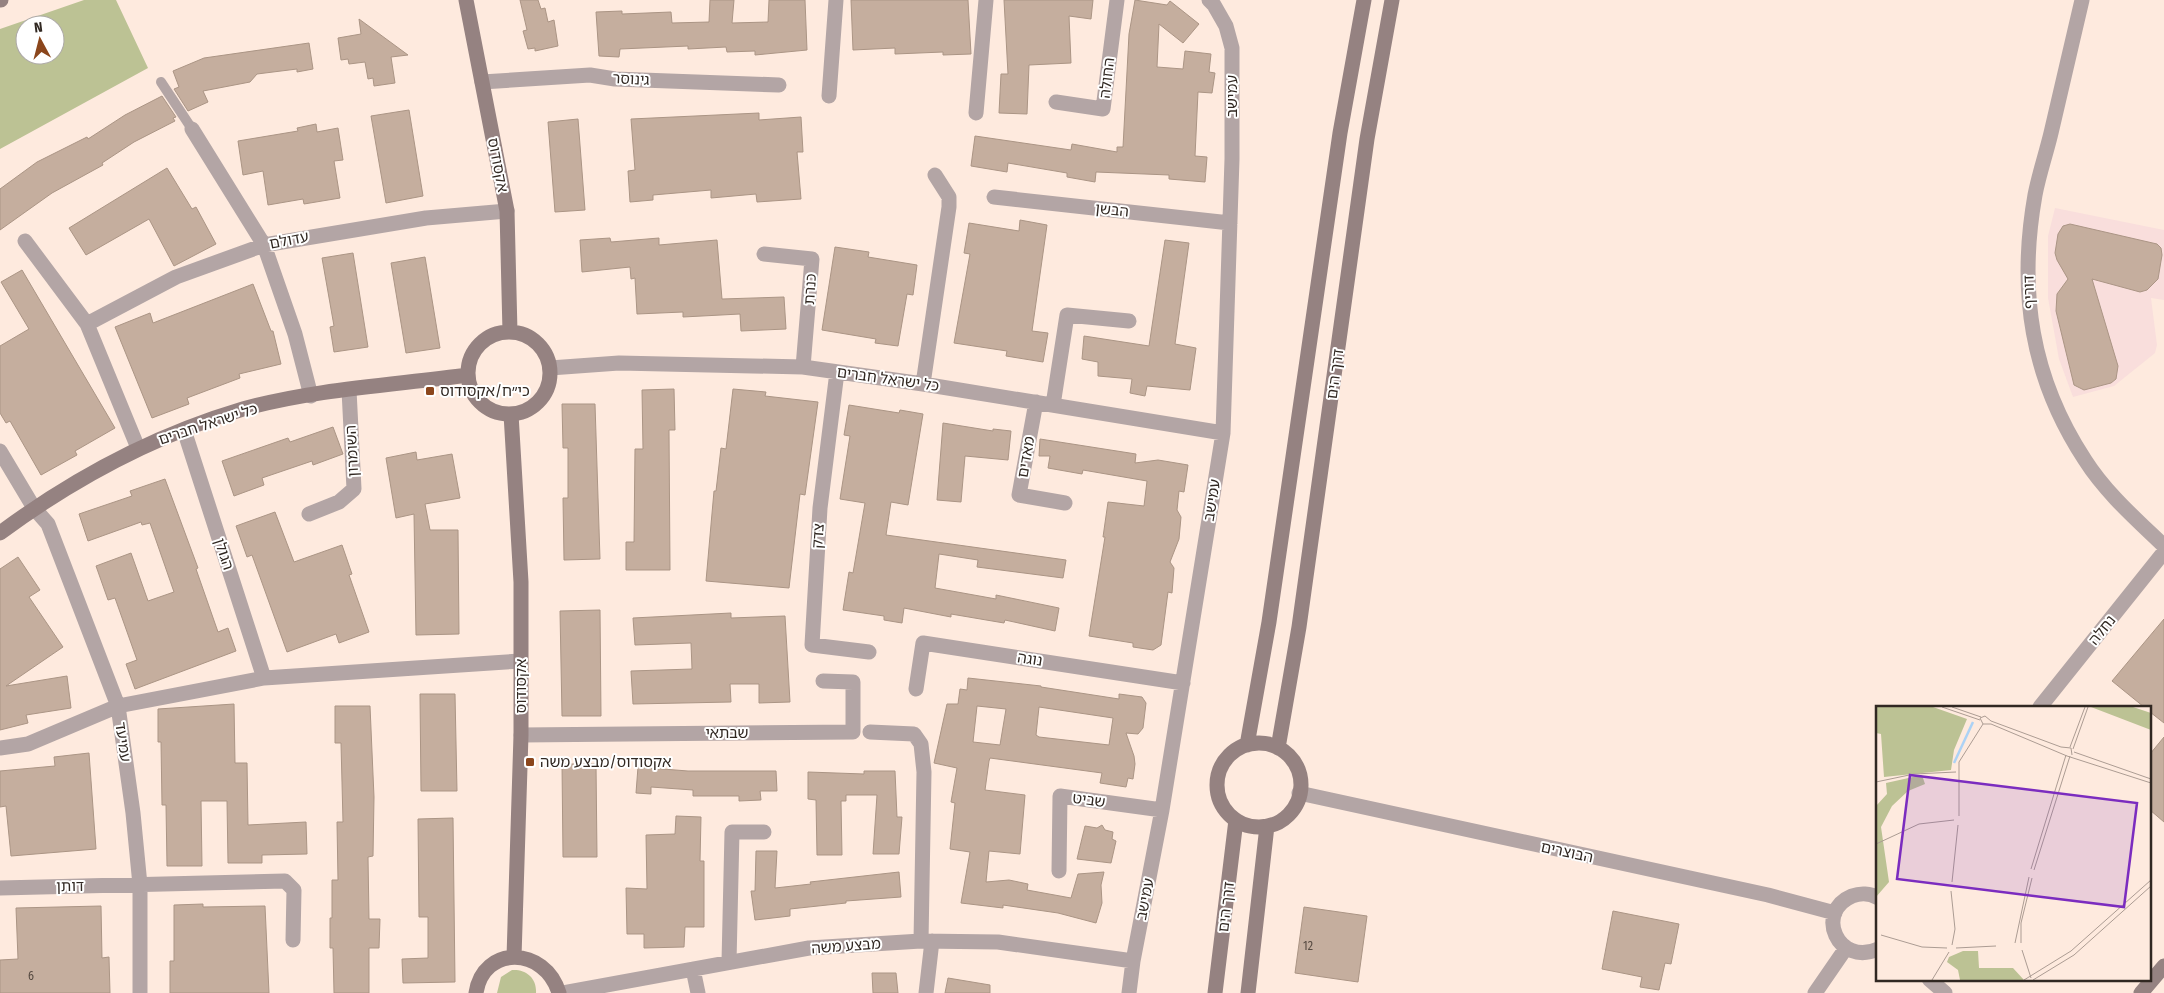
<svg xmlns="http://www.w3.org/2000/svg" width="2164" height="993" viewBox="0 0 2164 993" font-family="'Fira Sans Condensed','Noto Sans Hebrew',sans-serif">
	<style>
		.education { fill: #f9dedc }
		.green { fill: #bcc294; fill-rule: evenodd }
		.building { fill: #c5ae9e; stroke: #ab9585; fill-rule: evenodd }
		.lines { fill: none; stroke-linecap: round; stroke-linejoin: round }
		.lane { stroke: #b3a5a5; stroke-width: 10 }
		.street { stroke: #b3a5a5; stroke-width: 15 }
		.secondary { stroke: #958281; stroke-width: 15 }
		.poi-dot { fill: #8b461c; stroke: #fff; stroke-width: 2 }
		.labels { text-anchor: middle; stroke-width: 4; stroke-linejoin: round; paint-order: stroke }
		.number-label { font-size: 12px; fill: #564a41 }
		.street-label { font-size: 15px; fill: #312822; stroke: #fff }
		.poi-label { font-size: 15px; fill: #312822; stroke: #fff; text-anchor: start }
		.inset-river { fill: none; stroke: #acd2f5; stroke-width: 2.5 }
		.inset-road { fill: none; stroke: #ac9c93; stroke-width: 1 }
		.view { fill: #7b2cbf; fill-opacity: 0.15; stroke: #7b2cbf; stroke-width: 2.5 }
		.inset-edge { fill: none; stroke: #312822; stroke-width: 2.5 }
	</style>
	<rect width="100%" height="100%" fill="#feeade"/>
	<path class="education" d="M2055,208l109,22v70l-13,-2 6,47 -2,8 -41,33 -41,11 -14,-38 -11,-61v-62z"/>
	<path class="green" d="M84,0h32l32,68 -148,81v-120zM25,25h30v30h-30z
		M512,970c14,-1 25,8 24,23h-39l4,-16z"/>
	<path class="building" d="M520,0h18l3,9 4,-1 3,14 6,-2 4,26 -23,5v-3l-7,1 -5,-18 4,-1z
		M710,0h24l-2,23 36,-1 1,-22h36l2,50 -52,5v-4l-28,1 -1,-5 -38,2v-3l-68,3 -1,8 -20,-1 -3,-44 26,-1v3l49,-2 1,11 37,-1z
		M851,0h117l3,54 -28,1v-3l-48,2v-6l-42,2z
		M1004,0h89l-2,19 -22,-3 2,47 -42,2 -2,49 -28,-1 2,-39h7z
		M1135,0l32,5 3,-4 29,23 -16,19 -24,-19 -2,43 26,2 2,-18 26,3 -2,18 6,1 -3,20 -14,-1 -3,64 12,1 -2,25 -36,-3v-4l-73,-3 -1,10 -28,-5v-4l-59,-10 -1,9 -36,-6 4,-30 96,14 1,-6 45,8v-5h6l6,-113z
		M359,19l49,36 -17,2 4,26 -21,3 -1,-8 -5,1 -3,-17 -16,2 -1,-5 -7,1 -3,-22 23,-4z
		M309,43l4,26 -16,3v-3l-40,5 -7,8 -47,9 5,11 -20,9 -14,-22 5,-2 -6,-16 31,-13z
		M162,96l14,21 -3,1 2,3 -41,21 -32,21 1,2 -51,28 -52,37v-41l37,-27 50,-25 1,2 37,-24z
		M409,110l14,86 -37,7 -15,-87z
		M759,113v7l42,-3 2,35h-6l4,47 -44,3 -1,-8 -45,4v-8l-58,5v5l-23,2 -2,-31 7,-1 -4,-51z
		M578,119l7,91 -30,2 -7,-90z
		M316,124l1,8 21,-4 5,32 -9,1 6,37 -36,6 -1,-5 -35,6 -5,-34 -20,4 -5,-34 60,-10 -1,-3z
		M167,168l25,41 4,-2 20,37 -42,22 -25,-47 -63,36 -17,-27z
		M1020,220l27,5 -15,106 16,2 -5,29 -37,-6 1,-5 -53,-8 16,-89 -6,-1 5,-30 50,8z
		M2070,224l87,20 4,4 1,7 -4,24 -11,11 -7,2 -48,-13 26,87 -2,13 -5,4 -27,7 -10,-5 -18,-74 1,-17 11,-15 -11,-19 -2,-7 3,-19 5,-8z
		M610,238l1,4 48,-4v7l58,-5 5,59 62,-2 2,32 -45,2 -1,-17 -57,3v-5l-46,2 -2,-36 -4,1 -1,-12 -48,5 -2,-32z
		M1165,240l24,3 -14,101 21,4 -6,42 -43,-4 -2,10 -15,-3 2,-14 -34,-3v-14l-16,-3 2,-23 65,10z
		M835,247l34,5 -1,5 49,8 -4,30 -6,-1 -9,52 -23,-3 1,-4 -54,-9z
		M353,253l15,94 -34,5 -4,-25 4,-1 -12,-68z
		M425,257l15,91 -34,5 -15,-90z
		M22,270l93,158 -40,23 2,4 -36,20 -31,-54 -4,2 -6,-10v-67l29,-17 -28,-47z
		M253,284l18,47h2l8,33 -42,10 1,4 -53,20 2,6 -37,14 -37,-91 35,-14 3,10z
		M674,389l1,41h-6l1,140h-44v-28h8l1,-93h8l-1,-59z
		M733,389l33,3 -1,4 53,6 -13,93 -5,-1 -11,94 -83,-7 8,-90h2l5,-43 5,1z
		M562,404h33l5,155 -36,1 -1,-62h5v-50h-5z
		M849,405l50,8 1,-3 23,4 -15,91 -17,-3 -5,33 180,25 -3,18 -86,-11 1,-7 -39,-6 -4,34 61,11v-4l63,13 -4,23 -50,-11 -1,3 -53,-9v3l-47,-9 -2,15 -18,-3v-4l-41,-6 6,-38 4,1 12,-70 -25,-4 10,-63 -6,-1z
		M943,423l50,8v-2l18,2 -3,29 -43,-4 -4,46 -24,-2z
		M333,427l10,27 -30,11 -1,-4 -50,17 2,7 -30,11 -12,-35 66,-23 2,4z
		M1040,439l96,15 -1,9 23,-3 30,5 -4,27 -5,-1 -2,19 4,7 -2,22 -9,23 4,6 -2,25 -4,-1 -7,53 -8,5 -20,-3v-4l-44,-7 16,-99h-2l5,-35 36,4 3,-25 -64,-11 -1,4 -34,-6 2,-12h-11z
		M416,452l1,8 35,-6 8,44 -35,6 5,26h28l1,104 -43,1 -2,-121 -18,4 -10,-60z
		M165,479l33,89 -2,1 22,63 10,-4 8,23 -101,38 -9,-25 11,-4 -22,-62 -7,2 -12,-34 35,-13 17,48 26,-9 -24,-69 -8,2 -1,-3 -53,19 -9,-27 53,-18 -2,-5z
		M275,512l19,50 48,-17 10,29 -3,1 20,57 -30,11 -3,-9 -49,18 -35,-97 -5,2 -11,-31z
		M18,557l22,33 -11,7 34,50 -57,39 61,-10 4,32 -45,7 2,8 -28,7v-161z
		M600,610l1,106h-39l-2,-105z
		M731,613v5l54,-2 5,86 -31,1v-19h-29l1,18 -98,2 -2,-33 61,-2 -1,-26 -56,2 -2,-27z
		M2164,619v104l-14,-11v-5h-6l-32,-26z
		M968,678l73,8v1l78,12v-5l23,3 4,6 -3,25 -5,6 -12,-1 8,23 1,8 -2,15 -5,-1 -2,9 -26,-4 2,-10 -112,-15 -1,3 -4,29 40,5 -5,59 -31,-3 -3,31 23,-2 19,4 -1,6 44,8 7,-24 26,-2 -3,13 1,18 -6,20 -38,-10 -55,-8v3l-42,-5 9,-51 -20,-3 5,-46 -4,-1 6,-34 -23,-5 13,-59h11l2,-15 7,1zM977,706l29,3 -6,36 -27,-3zM1039,707l74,11 -4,27 -70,-8 -3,-2z
		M420,694h35l2,97h-36z
		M234,704l1,59h12l1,62 58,-3 1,32 -45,1v8h-34l-1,-62h-26l1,65h-35l-1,-61h-4l-1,-63h-3v-33z
		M335,706h35l4,91 -1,59 -5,1 1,62h11l-1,29h-10v45h-35l-1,-45h-3v-30h2v-38h6l-1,-58h6l-2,-79h-6z
		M2164,737v85l-14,-12v-56z
		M89,753l7,96 -85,7 -5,-50 -6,1v-36l55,-5 -1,-9z
		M562,764h34l1,93h-34z
		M638,767l50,4h88l1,20h-17l1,9 -22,1v-5h-46v-6l-42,-3v7l-15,-1z
		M864,771h31l2,46h5l-3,37h-26l4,-59h-31v6h-5l1,54h-25l-1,-55 -8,-1v-27l56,2z
		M676,816l25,1 -1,44h4v66h-19l-1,20 -40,1v-14h-17l-1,-46 21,1 -1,-54 29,-1z
		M453,818l2,164 -52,1 -1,-24 26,-1v-41h-9l-1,-98z
		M1102,825l3,5 8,2 -1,7 4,2 -5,22 -34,-4 8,-33 12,2z
		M756,851h21l-2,37 36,-4 -1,-2 89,-10 2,25 -55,4v2l-56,6v7l-35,4 -4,-29h4z
		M203,904v3l62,-1 4,87h-99v-32h4v-56z
		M101,906l1,52 7,-1 1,36h-110v-33l18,-1 -2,-51z
		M1304,907l63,9 -9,66 -63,-9z
		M1613,911l66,13 -8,40 -6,-1 -6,27 -19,-3 2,-10 -40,-8z
		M872,973h24l2,20h-25z
		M948,978l42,7v8h-45z"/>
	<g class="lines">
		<path class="lane" d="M161,82l31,47"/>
		<path class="street" d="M2082,0c-10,44 -21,89 -31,133 -5,21 -12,41 -16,62 -17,96 -4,183 50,265 21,33 51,59 79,86
			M482,82l108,-7 25,4 164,6
			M829,96l7,-96
			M1056,102l47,7 14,-109
			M976,113l10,-113
			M192,129l72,116 31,89 16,62
			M994,197l236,26
			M25,241l62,83 51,124
			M764,254l48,5 -9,108
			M87,324l89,-47 88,-32 162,-27 81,-7
			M550,368l69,-5 184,4 120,17 300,49
			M837,372l-17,136 -8,137 57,7
			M923,384l26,-177v-10l-14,-22
			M1036,402l-17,93 46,8
			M1053,405l14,-90 62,6
			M184,430l80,248
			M0,451l34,57 14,16 70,182 15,107 7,72v108
			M309,514l30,-12 15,-13 -5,-99
			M916,689l7,-46 260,40
			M2040,707l124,-155
			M870,732l44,2 7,10 3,28 -3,169
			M521,735l332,-3v-50l-30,-1
			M0,748l28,-4 90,-38 146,-28 256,-17
			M1299,793l469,102 67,18
			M1059,871l1,-75 102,14
			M0,888l285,-7 9,9 -1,50
			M1878,898c-8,-5 -18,-5 -26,-2 -38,16 -14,71 26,53
			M729,962l3,-130h32
			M693,969l5,24
			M1929,979l16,14
			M563,993l246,-45 112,-7 77,1 135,19
			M926,993l6,-52
			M1129,993l4,-32 29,-151 61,-377 9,-274v-111l-6,-22 -12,-21 -5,-5
			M1815,993l31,-45"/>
		<path class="secondary" d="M0,0h1
			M466,0l41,211 3,121
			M468 373a41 41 0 1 1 82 0a41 41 0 1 1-82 0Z
			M511,414l10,168v153l-7,222
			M0,533c73,-54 155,-98 243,-124 72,-20 151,-24 225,-34
			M1217 785a42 42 0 1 1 84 0a42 42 0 1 1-84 0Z
			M1247,745l22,-123 71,-489 24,-133
			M1278,748l21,-121 68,-488 25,-139
			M476,993c7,-48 69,-47 83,0
			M1215,993l21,-173
			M1248,993l19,-167
			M2141,993l23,-27"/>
	</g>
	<g class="poi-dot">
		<rect x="425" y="386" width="10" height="10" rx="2.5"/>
		<rect x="525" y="757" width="10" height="10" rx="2.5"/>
	</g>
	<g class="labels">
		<g class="number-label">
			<text x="1308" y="950">12</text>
			<text x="31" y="980">6</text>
		</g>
		<g class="street-label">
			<text transform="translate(1107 78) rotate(-83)" y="5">החולה</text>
			<text transform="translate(631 79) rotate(3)" y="5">גינוסר</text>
			<text transform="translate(1232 96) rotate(-90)" y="5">עמישב</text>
			<text transform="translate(498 165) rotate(79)" y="5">אקסודוס</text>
			<text transform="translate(1112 210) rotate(6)" y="5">הבשן</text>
			<text transform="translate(289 240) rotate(-11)" y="5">עדולם</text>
			<text transform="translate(810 289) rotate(-86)" y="5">כנרת</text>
			<text transform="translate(2029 292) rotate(-92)" y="5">דוריף</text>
			<text transform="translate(1335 374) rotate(-82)" y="5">דרך הים</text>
			<text transform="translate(888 379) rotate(8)" y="5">כל ישראל חברים</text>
			<text transform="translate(208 424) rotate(-18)" y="5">כל ישראל חברים</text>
			<text transform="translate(352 451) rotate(-93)" y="5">השומרון</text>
			<text transform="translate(1026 457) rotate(-80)" y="5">מאדים</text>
			<text transform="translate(1212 500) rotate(-81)" y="5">עמישב</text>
			<text transform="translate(818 536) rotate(-86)" y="5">צדק</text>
			<text transform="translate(224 554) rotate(72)" y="5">הגולן</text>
			<text transform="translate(2102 630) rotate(-51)" y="5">נחלה</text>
			<text transform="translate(1030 659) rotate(9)" y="5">נוגה</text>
			<text transform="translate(521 686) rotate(-90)" y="5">אקסודוס</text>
			<text x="727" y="738">שבתאי</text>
			<text transform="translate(123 742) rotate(82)" y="5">עמיעד</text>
			<text transform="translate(1089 800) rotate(8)" y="5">שביט</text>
			<text transform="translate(1567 852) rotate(12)" y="5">הבוצרים</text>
			<text transform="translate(70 886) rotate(-1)" y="5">דותן</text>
			<text transform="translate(1145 899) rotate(-79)" y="5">עמישב</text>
			<text transform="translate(1226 907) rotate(-83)" y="5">דרך הים</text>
			<text transform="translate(846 946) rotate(-4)" y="5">מבצע משה</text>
		</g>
		<g class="poi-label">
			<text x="440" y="396">כי״ח/אקסודוס</text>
			<text x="540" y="767">אקסודוס/מבצע משה</text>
		</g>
	</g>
	<g transform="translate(1876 706)">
		<rect width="275" height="275" fill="#feeade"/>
		<path d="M0,1h57l34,12 -13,31 -3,20 -67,7 -3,-43 -5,-1zM215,1h42l18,6v17zM46,69l3,9 -17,7 -16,15 -11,21 8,55 -13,15v-91l11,-12 -1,-11zM102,245l1,17h34l11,12h-64l-2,-10 -11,-8 2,-5 14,-6z" fill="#bcc294"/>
		<path class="inset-river" d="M78,57l19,-41"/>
		<path class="inset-road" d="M66,1l38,13M76,1l29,10M107,18h8l76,32 84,27M107,18l-3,-6 5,-2 6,5 70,26 10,1 1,7M194,41l15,-40M197,43l15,-42M198,46l77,27M0,76l38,-8 42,-2M83,110v-54l24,-38M0,138l43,-20 35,-4M155,163l35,-114M158,164l36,-114M76,176l6,-57M75,185l4,38 -3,16M5,229l41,12 25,1M139,237l14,-66M145,237v-20l11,-45M80,242l40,-2M146,244l9,28M56,274l17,-28M148,274l47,-29 80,-71M157,274l41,-25 77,-69"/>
		<path class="view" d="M34,69l227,28 -13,104 -227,-28z"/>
		<rect width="275" height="275" class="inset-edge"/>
	</g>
	<g transform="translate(40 40) rotate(353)"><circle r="24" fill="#ffffff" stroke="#ada9a7"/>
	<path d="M0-4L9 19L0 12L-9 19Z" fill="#8b461c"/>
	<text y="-8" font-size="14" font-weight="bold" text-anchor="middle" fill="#312822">N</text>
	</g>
</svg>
